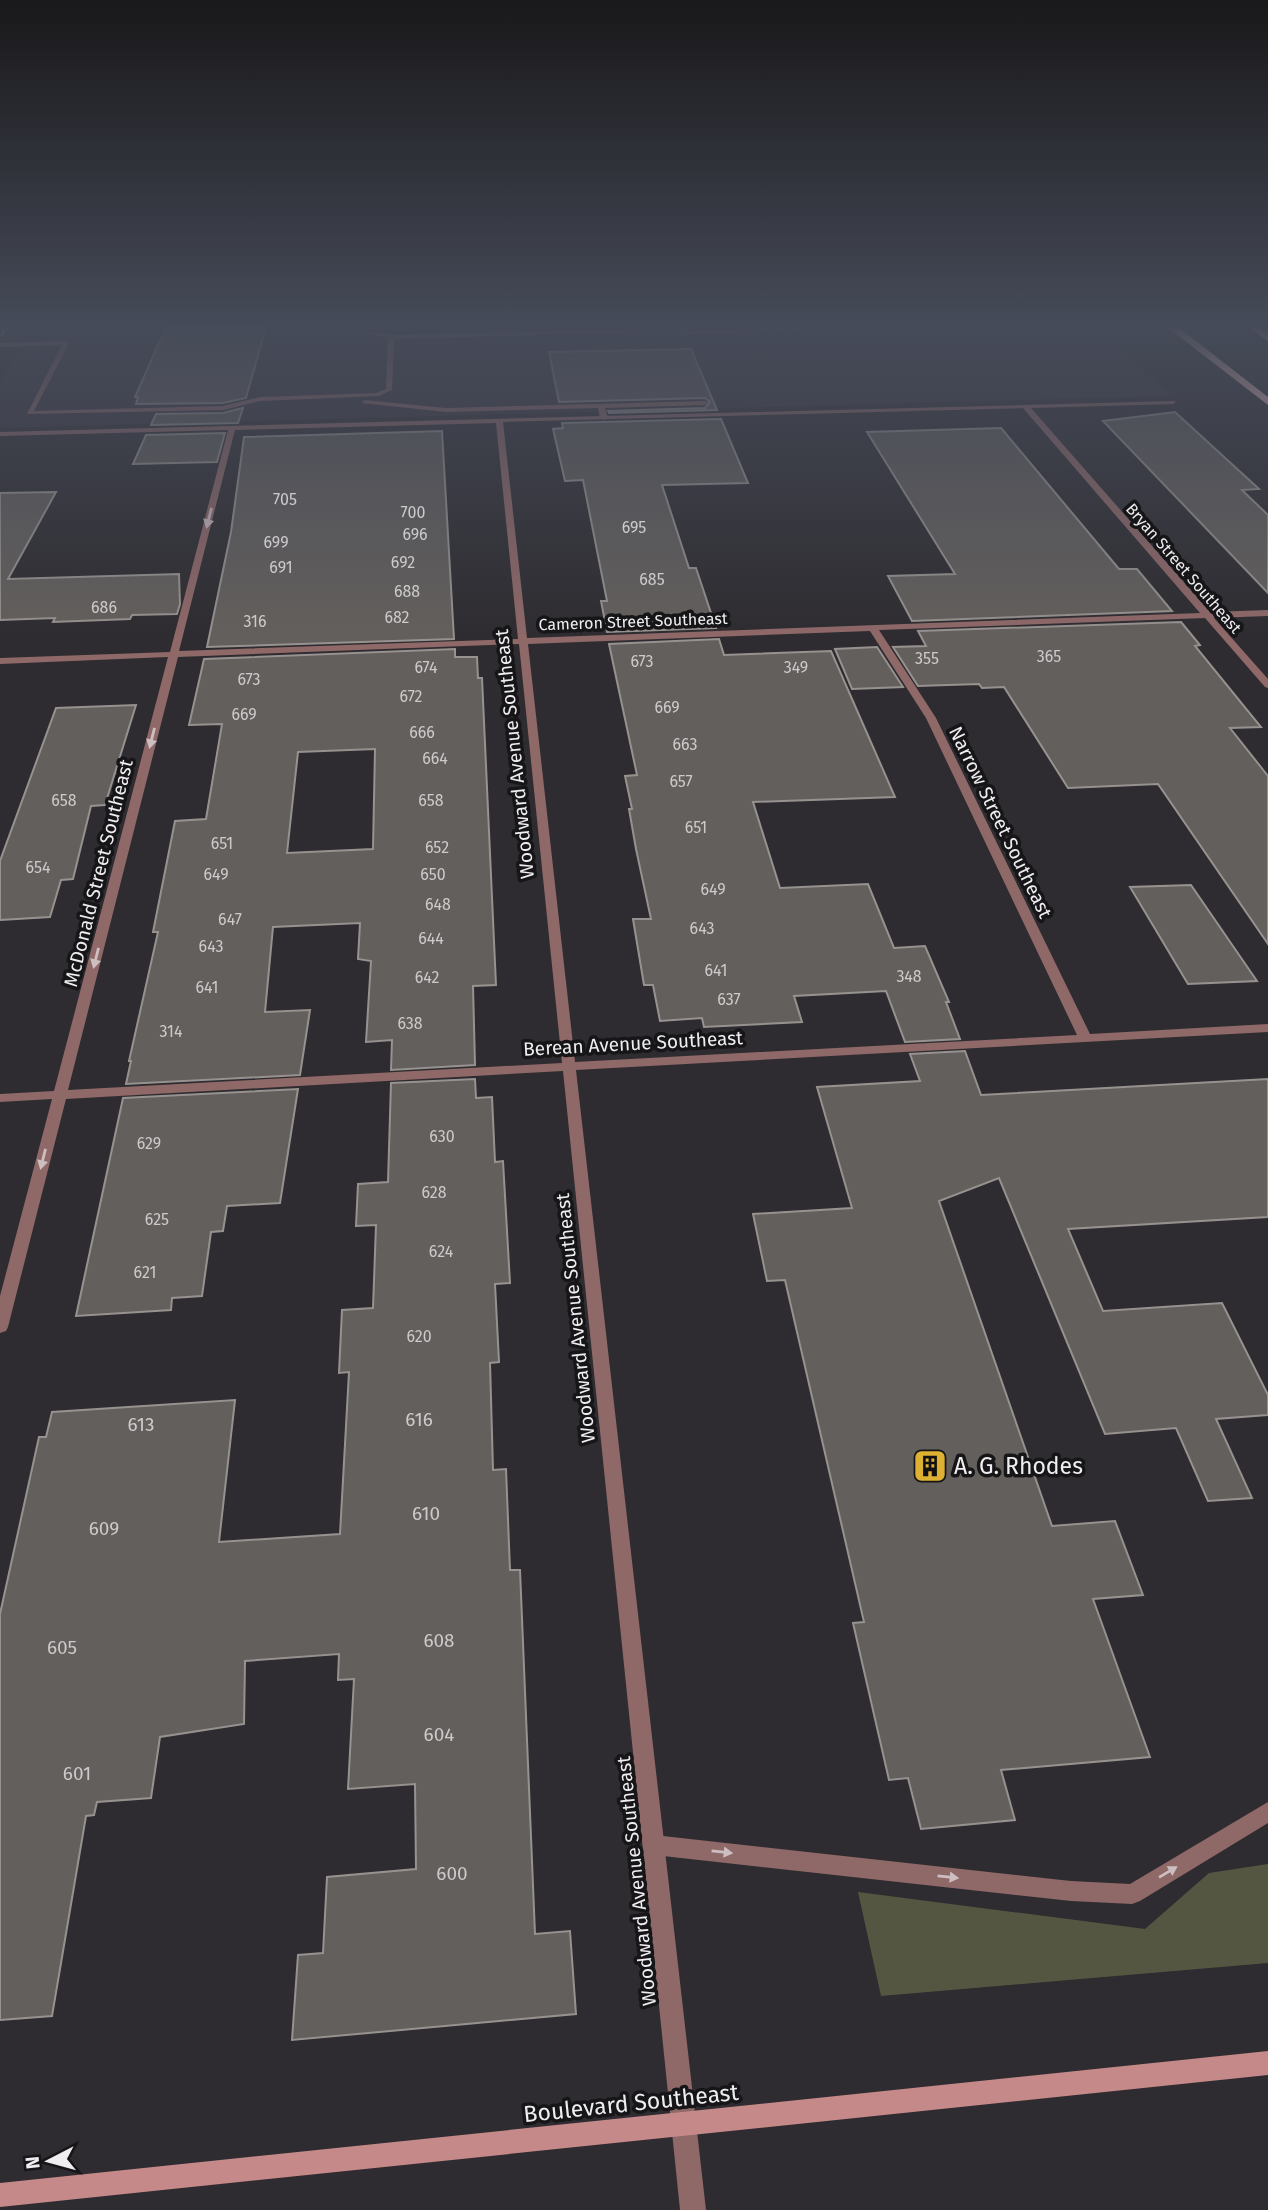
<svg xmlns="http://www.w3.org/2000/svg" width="1268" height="2210" viewBox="0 0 1268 2210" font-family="'Fira Sans',sans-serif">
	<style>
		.built { fill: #38333c }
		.green { fill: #555642 }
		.building { fill: #635f5c; stroke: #97928f; stroke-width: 2; fill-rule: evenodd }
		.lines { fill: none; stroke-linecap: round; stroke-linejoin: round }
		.service { fill: #8f6868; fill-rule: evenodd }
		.minor { fill: #8f6868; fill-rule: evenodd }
		.secondary { fill: #c68989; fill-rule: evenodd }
		.primary { fill: #f0a2a2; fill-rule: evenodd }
		.motorway { fill: #ffc5c5; fill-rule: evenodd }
		.oneway { fill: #cdbec0 }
		.labels { text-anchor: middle; stroke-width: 7; stroke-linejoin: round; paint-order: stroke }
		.number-label { font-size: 16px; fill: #cccacb }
		.far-street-label { font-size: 16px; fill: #efedf0; stroke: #161517 }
		.street-label { font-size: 19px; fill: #efedf0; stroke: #161517 }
		.near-number-label { font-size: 19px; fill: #cccacb }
		.near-poi-label { font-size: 23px; fill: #efedf0; stroke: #161517; text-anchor: start }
		.near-street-label { font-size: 23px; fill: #efedf0; stroke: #161517 }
	</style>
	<rect width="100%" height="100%" fill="#2e2c30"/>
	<path class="built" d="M35,327h1060l77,69 -1172,32v-46z"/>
	<path class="green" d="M1268,1864v99l-387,33 -23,-104 287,37 64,-56z"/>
	<path class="building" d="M166,327h100l-20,71 -23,5 -87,1 2,-7h-3z
		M691,349l26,61 -108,3 -1,-2 97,-3 5,-6 -5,-4 -146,4 -10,-50z
		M243,408l-5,15 -87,2 5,-11 67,-1z
		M1175,412l84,77 -17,1 26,25v78l-165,-172z
		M721,419l27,64 -86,2 27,83h7l20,60 -109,4 -6,-31h6l-24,-121 -18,1 -12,-52 10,-1 -1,-5z
		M1001,428l118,141h18l35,42 -260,10 -24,-45 67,-2 -88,-142z
		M442,431l12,208 -247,8 24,-115 13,-95z
		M225,433l-8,29 -84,2 13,-29z
		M56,492l-48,87 171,-5 1,30 -3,10 -45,1 -2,4 -77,3 2,-4 -55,2v-127z
		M1181,622l19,23 -5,1 66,81 -31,1 38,48v168l-110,-160 -90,4 -64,-101 -22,1 -3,-4 -61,2 -25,-39 33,-1 -8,-15z
		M719,639l5,16 107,-4 64,146 -142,5 27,86 88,-4 26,64 31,-2 24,56h-3l14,37 -55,3 -19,-51 -92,5 8,26 -98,5 -2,-9 -42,3 -7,-36h-9l-11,-66h18l-15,-70 -7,-40h3l-7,-33 12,-1 -28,-131z
		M877,647l26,40 -51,2 -17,-40z
		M455,649v8h22l1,21h4l14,307 -23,1 2,79 -84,5 1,-30 -26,2 5,-81 -13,-2 2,-36 -87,4 -8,85 45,-2 -10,65 -174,9 5,-23h-2l29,-129h-5l22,-111 31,-2 16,-95 -33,1 15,-66zM375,749l-2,100 -86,4 11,-101z
		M136,705l-31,100 -14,1 -18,73 -12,1 -11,37 -50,3v-59l56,-153z
		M1191,885l66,96 -69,3 -58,-97z
		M965,1051l16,44 287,-16v138l-200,12 35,82 119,-8 46,92v20l-52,4 36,79 -44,3 -32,-73 -71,6 -106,-256 -60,23 113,325 63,-5 28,74 -50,4 57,158 -149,13 14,50 -94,9 -13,-51 -19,2 -36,-157 11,-1 -79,-342 -18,1 -14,-67 99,-6 -35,-121 103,-6 -10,-27z
		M475,1079l1,19 16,-1 3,65 8,-1 7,122 -15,1 4,78 -9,1 3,107 13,-1 4,101h10l15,364 35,-3 6,83 -284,26 6,-85 25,-2 4,-76 89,-8 -1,-85 -67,5 6,-110 -16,1 1,-26 -94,7 -1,63 -84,13 -9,61 -54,4 -3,13 -8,1 -34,200 -52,4v-406l39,-177h7l6,-25 183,-12 -16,142 121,-8 9,-162 -10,1 3,-63 31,-2 3,-83 -20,1 2,-42 30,-2 3,-99z
		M298,1089l-18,114 -53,3 -4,25 -12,1 -9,64 -30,2 -1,12 -95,6 47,-218z"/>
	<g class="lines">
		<path class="service" d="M678,327h6l2,4 159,-4 -161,8z
			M635,329l2,3 -243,7 -2,51 -13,6 -119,5 -37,9 -196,4 35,-69 -62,2v-4l66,-2 3,2 -35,68 189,-5 37,-9 116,-4 10,-4 2,-51 -21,-4 2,-3 22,4z
			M364,400l82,8 259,-7 3,2 -3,2 -100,3 3,10 -4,2 -4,-2 -2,-10 -152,4 -84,-9z
			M1268,1802v21l-128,78 -8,3 -61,-3 -417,-46 -8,-3 -3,-7 3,-7 8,-3 417,46 59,3z"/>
		<path class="minor" d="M1176,401l-2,3 -143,4 179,204 58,-2v6l-54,2 54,61v9l-3,-1 -60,-69 -326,12 57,88 154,316 178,-10v8l-692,38 130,1140h-26l-117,-1139 -497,28 -58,228 -2,4 -6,2v-37l52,-197 -52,3v-8l54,-3 114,-434 -168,7v-6l170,-6 58,-222 -228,6v-4zM1023,408l177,205 -673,25 -24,-216zM496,423l22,216 -339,12 56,-221zM870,631l56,87 151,317 -502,27 -47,-418zM519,644l43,419 -494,27 110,-433z"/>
		<path class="secondary" d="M1268,2051v24l-1268,132v-24z"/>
		<path class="primary" d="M2,327h8l-10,11z"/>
		<path class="motorway" d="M1167,327h11l90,70v8z
			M1247,327h11l10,7v7z"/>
	</g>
	<defs><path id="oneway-solid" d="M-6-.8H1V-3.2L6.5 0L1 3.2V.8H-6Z" transform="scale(1.75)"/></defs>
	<g class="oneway">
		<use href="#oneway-solid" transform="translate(209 518) rotate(104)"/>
		<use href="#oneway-solid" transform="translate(152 738) rotate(104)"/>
		<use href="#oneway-solid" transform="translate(96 958) rotate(104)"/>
		<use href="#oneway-solid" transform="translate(43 1159) rotate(104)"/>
		<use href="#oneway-solid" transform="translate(722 1852) rotate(6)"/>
		<use href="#oneway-solid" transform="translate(1168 1872) rotate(-31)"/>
		<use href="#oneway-solid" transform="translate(948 1877) rotate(6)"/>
	</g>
	<linearGradient id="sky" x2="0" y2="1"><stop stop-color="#19181a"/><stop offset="0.51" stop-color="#464b59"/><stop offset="1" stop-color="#464b59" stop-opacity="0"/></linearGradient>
	<rect width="1268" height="636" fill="url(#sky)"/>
	<defs>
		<symbol id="building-square" viewBox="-11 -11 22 22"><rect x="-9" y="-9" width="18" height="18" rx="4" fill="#deb133" stroke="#161517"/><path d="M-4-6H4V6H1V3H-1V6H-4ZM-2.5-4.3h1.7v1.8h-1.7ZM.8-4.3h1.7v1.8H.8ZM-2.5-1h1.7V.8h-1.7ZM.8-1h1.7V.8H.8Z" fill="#111"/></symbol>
	</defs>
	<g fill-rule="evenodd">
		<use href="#building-square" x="911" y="1447" width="38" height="38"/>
	</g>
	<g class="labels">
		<g class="number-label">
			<text x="285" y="505">705</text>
			<text x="413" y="518">700</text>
			<text x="634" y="533">695</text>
			<text x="415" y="540">696</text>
			<text x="276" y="548">699</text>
			<text x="403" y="568">692</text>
			<text x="281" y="573">691</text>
			<text x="652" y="585">685</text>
			<text x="407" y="597">688</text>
			<text x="104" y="613">686</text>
			<text x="397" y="623">682</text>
			<text x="255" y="627">316</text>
			<text x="1049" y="662">365</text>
			<text x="927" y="664">355</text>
			<text x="642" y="667">673</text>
			<text x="426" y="673">674</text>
			<text x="796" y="673">349</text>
			<text x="249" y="685">673</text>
			<text x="411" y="702">672</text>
			<text x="667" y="713">669</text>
			<text x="244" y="720">669</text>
			<text x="422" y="738">666</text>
			<text x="685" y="750">663</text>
			<text x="435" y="764">664</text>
			<text x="681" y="787">657</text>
			<text x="64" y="806">658</text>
			<text x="431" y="806">658</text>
			<text x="696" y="833">651</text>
			<text x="222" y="849">651</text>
			<text x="437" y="853">652</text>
			<text x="38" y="873">654</text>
			<text x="216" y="880">649</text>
			<text x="433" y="880">650</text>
			<text x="713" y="895">649</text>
			<text x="438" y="910">648</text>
			<text x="230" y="925">647</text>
			<text x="702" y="934">643</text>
			<text x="431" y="944">644</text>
			<text x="211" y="952">643</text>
			<text x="716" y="976">641</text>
			<text x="909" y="982">348</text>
			<text x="427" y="983">642</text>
			<text x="207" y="993">641</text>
			<text x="729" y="1005">637</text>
			<text x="410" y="1029">638</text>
			<text x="171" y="1037">314</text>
			<text x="442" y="1142">630</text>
			<text x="149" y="1149">629</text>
			<text x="434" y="1198">628</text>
			<text x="157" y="1225">625</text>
			<text x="441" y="1257">624</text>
			<text x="145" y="1278">621</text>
			<text x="419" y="1342">620</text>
		</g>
		<g class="far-street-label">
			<text transform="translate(1184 568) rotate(49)" y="6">Bryan Street Southeast</text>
			<text transform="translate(633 621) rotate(-2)" y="6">Cameron Street Southeast</text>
		</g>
		<g class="street-label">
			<text transform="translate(514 754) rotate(-96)" y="7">Woodward Avenue Southeast</text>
			<text transform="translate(1001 822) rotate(64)" y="7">Narrow Street Southeast</text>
			<text transform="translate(98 873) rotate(-76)" y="7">McDonald Street Southeast</text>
			<text transform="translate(633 1043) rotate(-3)" y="7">Berean Avenue Southeast</text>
			<text transform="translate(575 1318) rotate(-96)" y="7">Woodward Avenue Southeast</text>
			<text transform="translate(636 1881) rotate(-96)" y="7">Woodward Avenue Southeast</text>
		</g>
		<g class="near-number-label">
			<text x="419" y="1426">616</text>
			<text x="141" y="1431">613</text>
			<text x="426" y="1520">610</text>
			<text x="104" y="1535">609</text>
			<text x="439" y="1647">608</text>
			<text x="62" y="1654">605</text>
			<text x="439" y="1741">604</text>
			<text x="77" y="1780">601</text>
			<text x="452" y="1880">600</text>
		</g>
		<g class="near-poi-label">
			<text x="954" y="1474">A. G. Rhodes</text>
		</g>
		<g class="near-street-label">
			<text transform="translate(631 2103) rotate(-6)" y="8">Boulevard Southeast</text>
		</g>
	</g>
	<g transform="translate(49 2161) rotate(264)" stroke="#161517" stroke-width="5" paint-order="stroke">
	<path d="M0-5L12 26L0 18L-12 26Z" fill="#efedf0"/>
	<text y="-10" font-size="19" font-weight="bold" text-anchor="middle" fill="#efedf0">N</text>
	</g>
</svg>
